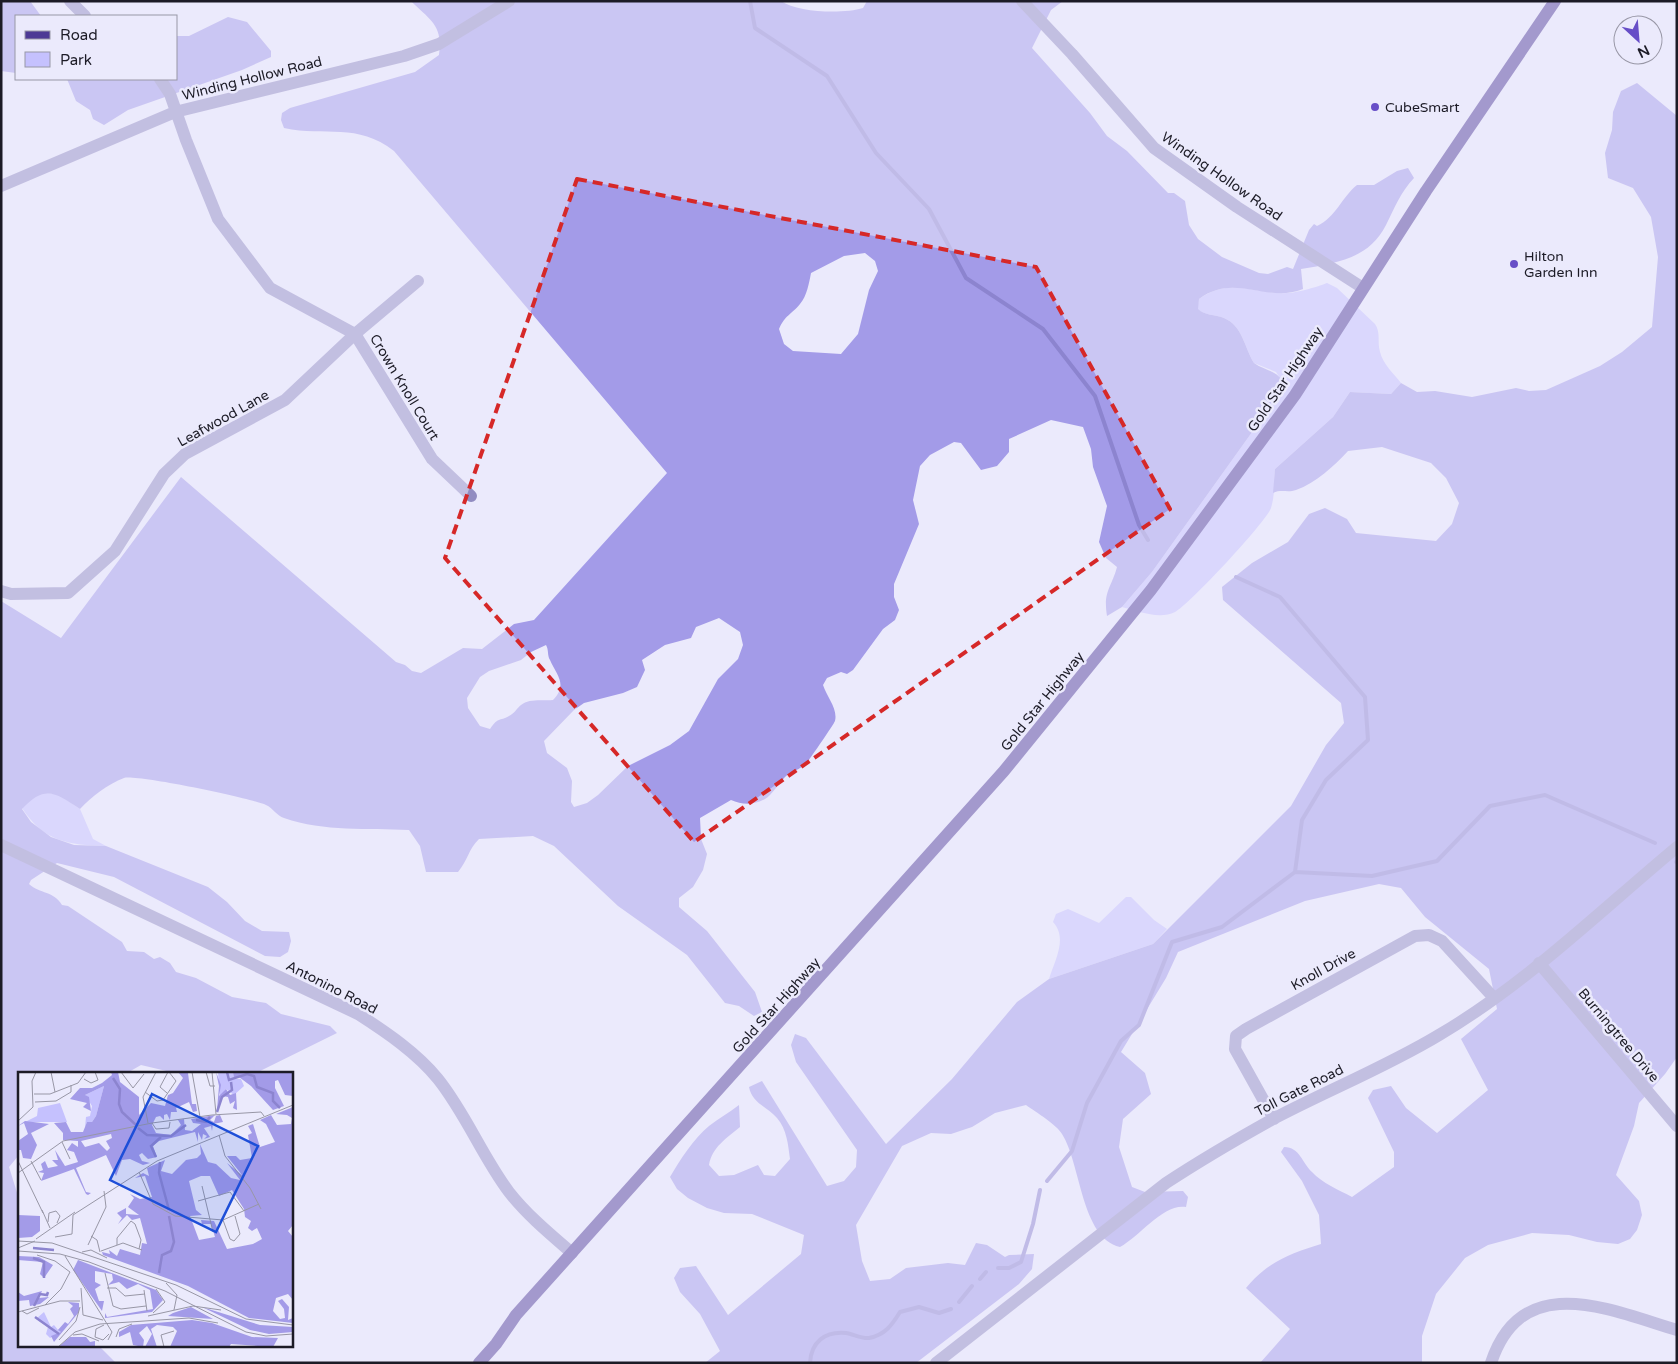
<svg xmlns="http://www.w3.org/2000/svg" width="1678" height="1364" viewBox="0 0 1678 1364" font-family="'Varela Round',sans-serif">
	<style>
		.green { fill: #c5c1fe }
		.forest { fill: #a39be8; fill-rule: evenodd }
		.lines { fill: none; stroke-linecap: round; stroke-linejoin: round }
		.stream { stroke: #8c84cf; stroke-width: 4 }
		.minor { stroke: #918cc1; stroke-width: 12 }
		.major { stroke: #4c3995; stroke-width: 12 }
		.marked { fill: none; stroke: #d62828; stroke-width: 4; stroke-dasharray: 10 6; stroke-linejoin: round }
		.poi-dot { fill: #674ec7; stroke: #ebeafc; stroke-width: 2 }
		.labels { text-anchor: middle; stroke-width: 5; stroke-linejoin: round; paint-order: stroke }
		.street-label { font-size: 14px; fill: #1c1b26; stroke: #ebeafc }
		.poi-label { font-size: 14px; fill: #1c1b26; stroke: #ebeafc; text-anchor: start }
		.inset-river { fill: none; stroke: #8c84cf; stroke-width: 2.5 }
		.inset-road { fill: none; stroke: #9897a6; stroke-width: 1 }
		.view { fill: #1d4ed8; fill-opacity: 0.15; stroke: #1d4ed8; stroke-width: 2.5 }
		.inset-edge { fill: none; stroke: #1c1b26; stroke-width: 2.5 }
	</style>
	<rect width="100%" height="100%" fill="#ebeafc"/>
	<path class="green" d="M1327,283l10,5 38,36c6,9 2,17 5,28 3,12 14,22 21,31l-10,11 -41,-2 -17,25 -58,52c-1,12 0,27 -4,39 -5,14 -82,97 -96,104 -16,8 -37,-1 -53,-5l30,-35 133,-186 -9,-14 -22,-9c-10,-16 -11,-37 -30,-45 -9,-4 -19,-2 -27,-9l2,-10c32,-23 57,-4 90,-6 6,0 32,-7 38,-10z
		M44,793l14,1 22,15 13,30 13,7c-37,-1 -62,-4 -84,-38l11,-12z
		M1126,897h5l23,23 13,9 -14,15 -104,35c6,-19 19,-41 4,-57l3,-8 12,-5 31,14z"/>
	<path class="forest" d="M1,1h29l11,15h-25v57l-15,-2z
		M411,1h370c17,12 63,13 82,7l4,-7h196l-12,9 -19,38 58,65 17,23 20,15 41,42h6l11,8 4,24 9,14 24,18 37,16 9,1 19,-7 6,2 16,-39 5,-6 3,2c19,-9 25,-29 40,-41h17l23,-14 11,-3 6,10c-14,15 -19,29 -28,47 -17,34 -50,38 -85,44l2,20c-37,15 -68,-17 -104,10l-1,10c7,7 17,5 26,9 19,8 20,29 30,45 13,9 25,7 31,23l-133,186 -30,35 -15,9c-4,-25 4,-27 10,-49l-11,-9 -7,-16 8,-36 -14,-39 -2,-18 -8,-22 -32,-7 -42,19v13l-12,14 -16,4 -20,-27 -7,-1 -24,13 -10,11 -7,34 6,24 -25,60v13l5,13 -4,10 -12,9 -30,41 -6,4 -6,-2 -14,6 -4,7c4,12 15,24 12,36 -1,3 -27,41 -30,44 -6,5 -14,6 -20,12 -6,6 -13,18 -20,22 -10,6 -23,6 -34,1l-31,18 1,21 6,15 -4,16 -10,17 -14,11v9l28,24 48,61 7,20 -8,4 -15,-10 -14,-3 -38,-48 -69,-49 -64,-60 -21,-10 -54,3c-11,11 -11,21 -21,33h-32l-6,-26 -11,-16c-42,-2 -84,2 -125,-12 -7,-2 -11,-10 -18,-13 -15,-7 -131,-31 -142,-27 -16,6 -33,19 -44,31 -24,-16 -35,-25 -58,0l9,13 20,15 23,8 32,1 102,41 19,15 18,19 17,10 27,1 2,9 -3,11 -8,5 -15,-1 -151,-79 -57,-14 -26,17 -2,4c11,10 25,7 33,21l6,1 54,36 5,9 17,1 10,7 6,-2 10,6 6,9 20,6 36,19 34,6 15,11 49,12 7,7 -81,40h-81l-34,-8 -14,8h-108v82l-10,12 10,32v146h79l18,18h-115v-762l60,37 120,-161 215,185 9,3 7,6 9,2 42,-25 19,1 32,-25 20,-4 133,-147 -273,-322c-37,-29 -68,-14 -110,-23l-3,-8 1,-7 8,-5 125,-36 24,-17c4,-30 -8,-34 -28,-54zM865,253l10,8 3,10 -9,19 -11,44 -17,20 -48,-3 -9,-7 -5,-15c6,-14 12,-14 21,-25 7,-8 9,-21 11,-31l33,-17zM719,618l21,14 3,13 -5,14 -20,20 -29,52 -19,14 -42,21 -30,29 -11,8 -13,4 -3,-5 1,-21 -5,-13 -20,-15 -3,-12 30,-31 10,-7 39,-10 14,-6 8,-17 -3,-10 23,-15 26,-7 5,-11zM546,645c3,5 1,10 4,15 7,16 18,24 3,40 -10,1 -24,-2 -32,5 -4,3 -7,9 -12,11 -10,6 -10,0 -19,13l-10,-3 -12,-18 -1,-10 13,-21 9,-6 32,-11 10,-8z
		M228,17l19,5 24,29v6l-29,13 -114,40 -24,15 -11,-6 -3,-9 -14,-9 -9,-22h109v-43h13z
		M1637,83l40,33v941l-12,17 -26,29 -5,23 -18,49 23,26 3,14 -5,15 -7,9 -12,5 -21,-2 -28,-7 -37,-2 -44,12 -23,13 -29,36 -14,42v27h-162l30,-34 -44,-41c20,-25 45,-35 75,-44l-2,-29 -17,-34 -21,-29 3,-5c16,0 18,16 28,25 10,11 27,18 40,25l42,-30v-15l-26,-54 5,-8 18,-4 15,22 31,25 51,-43 -27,-51 36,-30 -8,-40 -64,-52 -24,-29 -22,-4 -74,17 -127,51 -12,26 -45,74 24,21 6,21 -28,25 -4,28 13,40 13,5 38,-1 5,6 -2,10c-22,-4 -46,29 -66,40 -39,-9 -39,-83 -58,-113 -5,-9 -26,-22 -36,-29l-31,8 -23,14 -21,7 -20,-1 -29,13 -46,79 6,36 8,20 20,-2 16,-11 42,-5 17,2 11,-22 11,2 18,12 4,-2 25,-1 -2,15 -13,15 -103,79h-211l15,-12 -20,-37 -20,-22 -6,-14 6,-10 16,-2 32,49 73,-61 3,-19 -52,-21 -28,-1 -17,-5 -19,-10 -11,-9 -7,-12c10,-17 24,-39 39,-51 10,-8 20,-13 30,-21l1,22c-13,11 -28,20 -31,38l10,11 15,-1 24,-10 6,10 11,1 15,-17c-2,-15 -3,-29 -13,-41 -11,-12 -25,-15 -28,-31l13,-6 65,105 17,-5 12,-14 1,-17 -61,-88 -5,-17 4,-11 11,4 80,106 66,-65 65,-77 32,-23 104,-35 138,-138 35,-61 18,-22 -3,-20 -118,-103 -1,-13 30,-24 36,-21 21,-28 16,-6 22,11 9,14 80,8 16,-17 7,-21 -13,-25 -15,-15 -49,-16 -34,4c-14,15 -32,32 -52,39 -8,3 -15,-1 -23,3l2,-24 58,-52 17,-25 41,2 10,-11 16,9 18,-1 37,6 44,-9 13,3 17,-1 54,-24 22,-14 30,-25 6,-70 -7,-40 -18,-29 -25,-10 -3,-25 7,-23 1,-18 8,-21z"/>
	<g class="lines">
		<path class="stream" d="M750,1l5,27 72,48 49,77 53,56 37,69 77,51 52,67 44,129 9,15
			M1236,577l44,20 85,100 3,43 -42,40 -24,40 -7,52
			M1676,862h1
			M1047,1181l25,-30 15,-48 34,-62 18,-16 33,-83 50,-15 73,-55 77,4 65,-15 53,-55 55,-11 110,48
			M998,1268h11l12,-6 12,-38 7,-34
			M980,1279l6,-7
			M959,1302l13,-16
			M810,1363c1,-21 15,-32 36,-30 7,1 16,6 23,5 16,-3 23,-13 31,-26l19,-5 20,6 12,-4"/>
		<path class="minor" d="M70,1l15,15
			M1022,1l50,53 82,94 83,59 126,81
			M160,79l10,15 16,46 32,79 52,69 85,46 77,125 39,37
			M1,186l174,-74 229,-56 35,-12 70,-43
			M1,591l10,3 57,-1 47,-42 49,-77 21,-20 100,-54 70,-66 63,-53
			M1,845l357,169c28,18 59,39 80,65 28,35 44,77 71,113 18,23 41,42 63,61
			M1539,963l138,163
			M1274,1119l-39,-70 1,-13 10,-7 169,-93 14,-1 13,6 52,57
			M936,1363l230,-180c35,-23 71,-44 107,-64 55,-29 113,-52 166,-84 87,-51 161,-124 238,-188
			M1491,1363c31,-94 119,-53 186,-33"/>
		<path class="major" d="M479,1363l17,-19 20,-29 488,-544 147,-181 144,-195 131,-204 129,-190"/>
	</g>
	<path d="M0 0H1678V1364H0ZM577,179l459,88 134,242 -476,333 -249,-284z" fill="#ebeafc" fill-opacity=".55" fill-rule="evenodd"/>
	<path class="marked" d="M577,179l459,88 134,242 -476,333 -249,-284z"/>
	<g class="poi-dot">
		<circle cx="1375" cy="107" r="5"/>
		<circle cx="1514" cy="264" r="5"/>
	</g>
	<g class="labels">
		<g class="street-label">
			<text transform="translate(252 78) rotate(-14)" y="5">Winding Hollow Road</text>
			<text transform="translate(1222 176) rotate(35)" y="5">Winding Hollow Road</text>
			<text transform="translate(1285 379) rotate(-56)" y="5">Gold Star Highway</text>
			<text transform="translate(405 387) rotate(59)" y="5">Crown Knoll Court</text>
			<text transform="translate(223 418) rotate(-29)" y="5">Leafwood Lane</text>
			<text transform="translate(1042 701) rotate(-51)" y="5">Gold Star Highway</text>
			<text transform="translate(1323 969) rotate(-29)" y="5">Knoll Drive</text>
			<text transform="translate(332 987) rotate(27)" y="5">Antonino Road</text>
			<text transform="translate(776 1005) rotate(-48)" y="5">Gold Star Highway</text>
			<text transform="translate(1619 1035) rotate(50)" y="5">Burningtree Drive</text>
			<text transform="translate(1299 1090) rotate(-27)" y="5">Toll Gate Road</text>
		</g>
		<g class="poi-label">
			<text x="1385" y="112">CubeSmart</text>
			<text x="1524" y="261">Hilton<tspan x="1524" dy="16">Garden Inn</tspan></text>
		</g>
	</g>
	<g transform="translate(18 1072)">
		<rect width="275" height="275" fill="#ebeafc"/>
		<path d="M200,0h15l1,7h7l3,7 -10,9 -8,-6 -6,8zM86,14l-8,30 -4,6h-5l-2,6 1,-11 4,-1 2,-10 -7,-11zM42,31l7,19h-42l12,-6 1,-8zM26,240l7,15 3,-2 4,5 6,-5 -5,6h3l-12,7 -4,-4 2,-7 -12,-8z" fill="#c5c1fe"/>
		<path d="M93,0h7l2,10 19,15v18l12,-12 14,3 3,-11 5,-2 10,-15 -5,-6 10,1 4,31h4l1,7 -4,1 -4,-10 -13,6 1,4h-6l-1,8 -3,-6 -3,1v5l-4,-4 -4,1 -4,8 4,8 15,2 10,-10 -3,-5 6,-1 1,11 7,1 9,-7 -8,-1 -2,-4 24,-4 -5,5 4,2 2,-6 4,-1 3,7 -10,2 -1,7 -1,-5 -7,2 6,9 -6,2 3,-3 -4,-2 -1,6 -4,-8v10l-3,-10 -36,9 -6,5 4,11 -9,2 -6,-6 -3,2 3,6 8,2 -7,2 -13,-6 -8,1 -6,16 -10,-21 -30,13 10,24 5,1 -3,2 -2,-1 -12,-25 -33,12 3,-8 -6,-1 5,-2 -2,-6 4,-3 3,7 10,-2 -6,-6h6l-3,-10 10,16 13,-4 -4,-10 -7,-2 5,-7 6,4v-6l-15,-1v-7l-9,-10 12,-1 5,10h12l4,-10h5l4,-6 8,-30 -19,9 4,2 2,14 -8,-4 4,-4 -17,-4 10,-11h12l10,-5 10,-8zM93,62l1,4 -6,3 4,7 -3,3 -8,-8 -14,4 -4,-6zM198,0l5,13 -2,11 7,-7 4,6 6,-2 1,17 -4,-2 2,-7 -5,3 -2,-7 -5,-1 -6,14 2,-24zM215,0h60v24l-8,-1 -7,-15 -3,1v7l9,18 -11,4 -22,-24 -12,-9 -5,2zM275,35v118l-5,6 5,6v63l-5,-6 -12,4 -3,13 7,8 5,-1 -1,-9 -6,-8 4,-2 7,8 -1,13 5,-2v5l-44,-5 -61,-32 -85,-31 -1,-3 8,2 -1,-4 8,6 3,-7 20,6 2,-12 5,1 -7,-26 -8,2 -5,-5 -9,9 4,-6 -5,-5 9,-5v6l13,1 -11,-8 6,-9 -4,-4 10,5 12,-2 -7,-21 -10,2 8,-5 6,3 -2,-8 18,-8 -4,11 11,3 14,-14 11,-2 4,-4 -1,-10 8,18 8,2 15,14 9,2 -13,-17 15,12 -15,-19h9l4,4 12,-2 -4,-23 4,-2 -4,-7 5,-2 7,23 15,-5 -9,-18 -6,-4 11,-5 6,10 14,-1 1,-6 -5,-3 -11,-1zM183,104h9l9,20 13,-6 12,19 1,8 6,4 -3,7 4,3 5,-3 5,11 -9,5 -26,5 -13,-28 -13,-1 1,4h9l4,13 -16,3 -9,-24 12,-1 -6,-5 -7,-29zM7,49l24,3 -18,9 6,12 -6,14 -8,-1 -2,-8h-3v-9l10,-7 -4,-11 -6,3zM0,143l22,1v15l-8,6 -14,1zM0,184l21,1 14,8 -9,13 -4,-4 3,-12 -25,-2zM60,188l78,30 7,10 -11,12 -47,6v-5l2,4 46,-8 -3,-19 -12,-6 -11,5 -8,-7 -11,3 5,-5 -1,-6 -17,-3v11l6,3 -6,4 4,12h5l-2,10 -29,-41zM24,219l-3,7 10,-1 -9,7 -10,2 -1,-6 -11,1v-9l6,4zM50,230l11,1v9l-25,30 -3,-6 10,-4 -3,-2 7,-8 3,2 6,-8 -4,-7 3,-3zM173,235l22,12 -45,-3 5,-3zM184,235l58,18 33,2v5l-24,2 -19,-4zM174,248l20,3 40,14 26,1 -5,9 -42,-3 -2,3h-59l7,-16 -4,-4 -16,-2 -6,4 6,18h-12l7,-13 -5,-8 -8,7 5,7 -1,7 -10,-2 -3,-13 -11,5v-5l12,-7zM52,265h16l4,5 5,-1v6h-37z" fill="#a39be8" fill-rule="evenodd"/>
		<path class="inset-river" d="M209,0l2,8 18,-6 7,2 3,11 16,6v8l7,7M95,6l7,11 -1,15 3,8 14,13M199,40l5,-15 10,-7 -1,-8M178,48l10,2 4,-5M120,56l9,7 24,1 15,-11M138,85l-5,-11 10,-9M142,90l-1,11 10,37M15,176l21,2M15,186l11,4v16M141,201l3,-18 9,-4 3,-9 -5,-26M16,234l6,-12 7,1 1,-3M17,245l24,17"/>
		<path class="inset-road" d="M33,0l4,20M103,0l12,16 11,-14M174,0l8,45M188,0l4,14h5M194,0l4,42M66,7l7,4 7,-3 -3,-8M127,20l12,9 6,-1 13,-19 -7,-9M149,21l-7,-6 8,-15M16,22h16l28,-11 8,-11M17,30l21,-1 15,-9v-7M0,49l15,-14 -1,-26 4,-9M130,51l-5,-26 13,-25M134,51l4,6 13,-1 1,-6M201,63l6,21 25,32 11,21M44,70l8,17M0,89l25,52M13,89l10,19M121,100l14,32 22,12 48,4 36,-16M0,101l45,-32 89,-18 60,-8 49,-3 3,4M184,114l11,46M180,129l32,-9 14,19M24,138l8,18M55,143l84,-54 136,-56M205,148l7,19 4,2 6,-7 -5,-18M30,150l1,-9 7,-2 4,5 -3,7M73,164l6,4 3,12M37,165l17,-3 1,-19M18,167l39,-27M0,169l34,2 124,42 70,34 47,6M70,173l18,-38 -2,-16M99,173v-7l14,-17 4,3 6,16 -2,9M0,176l17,-7M0,179l42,3 29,8 76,29 81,41 20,4 27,-2M83,179l22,-8 19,7M64,180l9,-2 16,8M19,183l18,6 15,11M47,184l47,76 -4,8M87,201l8,33 8,3 25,-3M148,211l11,12 -3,15M63,216l2,27 20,5M89,216h9l9,8 20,-2M126,218l3,21M27,233l16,-16 9,-17M4,239l5,3 12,-6M0,240l42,-11h20M135,241l12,-11 -9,-13M130,244l45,-10 28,4M86,253l-8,4 -1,8 8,3 6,-6M55,263l9,-1 17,7M98,265l3,-8 13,-5M41,268l17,-19 4,-14M40,275l17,-15 25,-8 89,-6 29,5M146,275l-3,-12 13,-4"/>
		<path class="view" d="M134,22l106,52 -42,86 -106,-52z"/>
		<rect width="275" height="275" class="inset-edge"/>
	</g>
	<rect width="1678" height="1364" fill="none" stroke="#1c1b26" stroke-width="5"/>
	<rect x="15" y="15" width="162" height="65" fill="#ebeafc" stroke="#9897a6"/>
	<rect x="25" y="31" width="25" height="8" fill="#4c3995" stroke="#9897a6"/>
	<text x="60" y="40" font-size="15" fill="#1c1b26">Road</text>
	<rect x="25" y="52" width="25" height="15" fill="#c5c1fe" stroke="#9897a6"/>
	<text x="60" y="65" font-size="15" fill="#1c1b26">Park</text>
	<g transform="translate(1638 40) rotate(154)"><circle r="24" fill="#ebeafc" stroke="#9897a6"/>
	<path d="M0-4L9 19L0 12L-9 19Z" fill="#674ec7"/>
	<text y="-8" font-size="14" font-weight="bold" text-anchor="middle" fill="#1c1b26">N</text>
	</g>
</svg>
